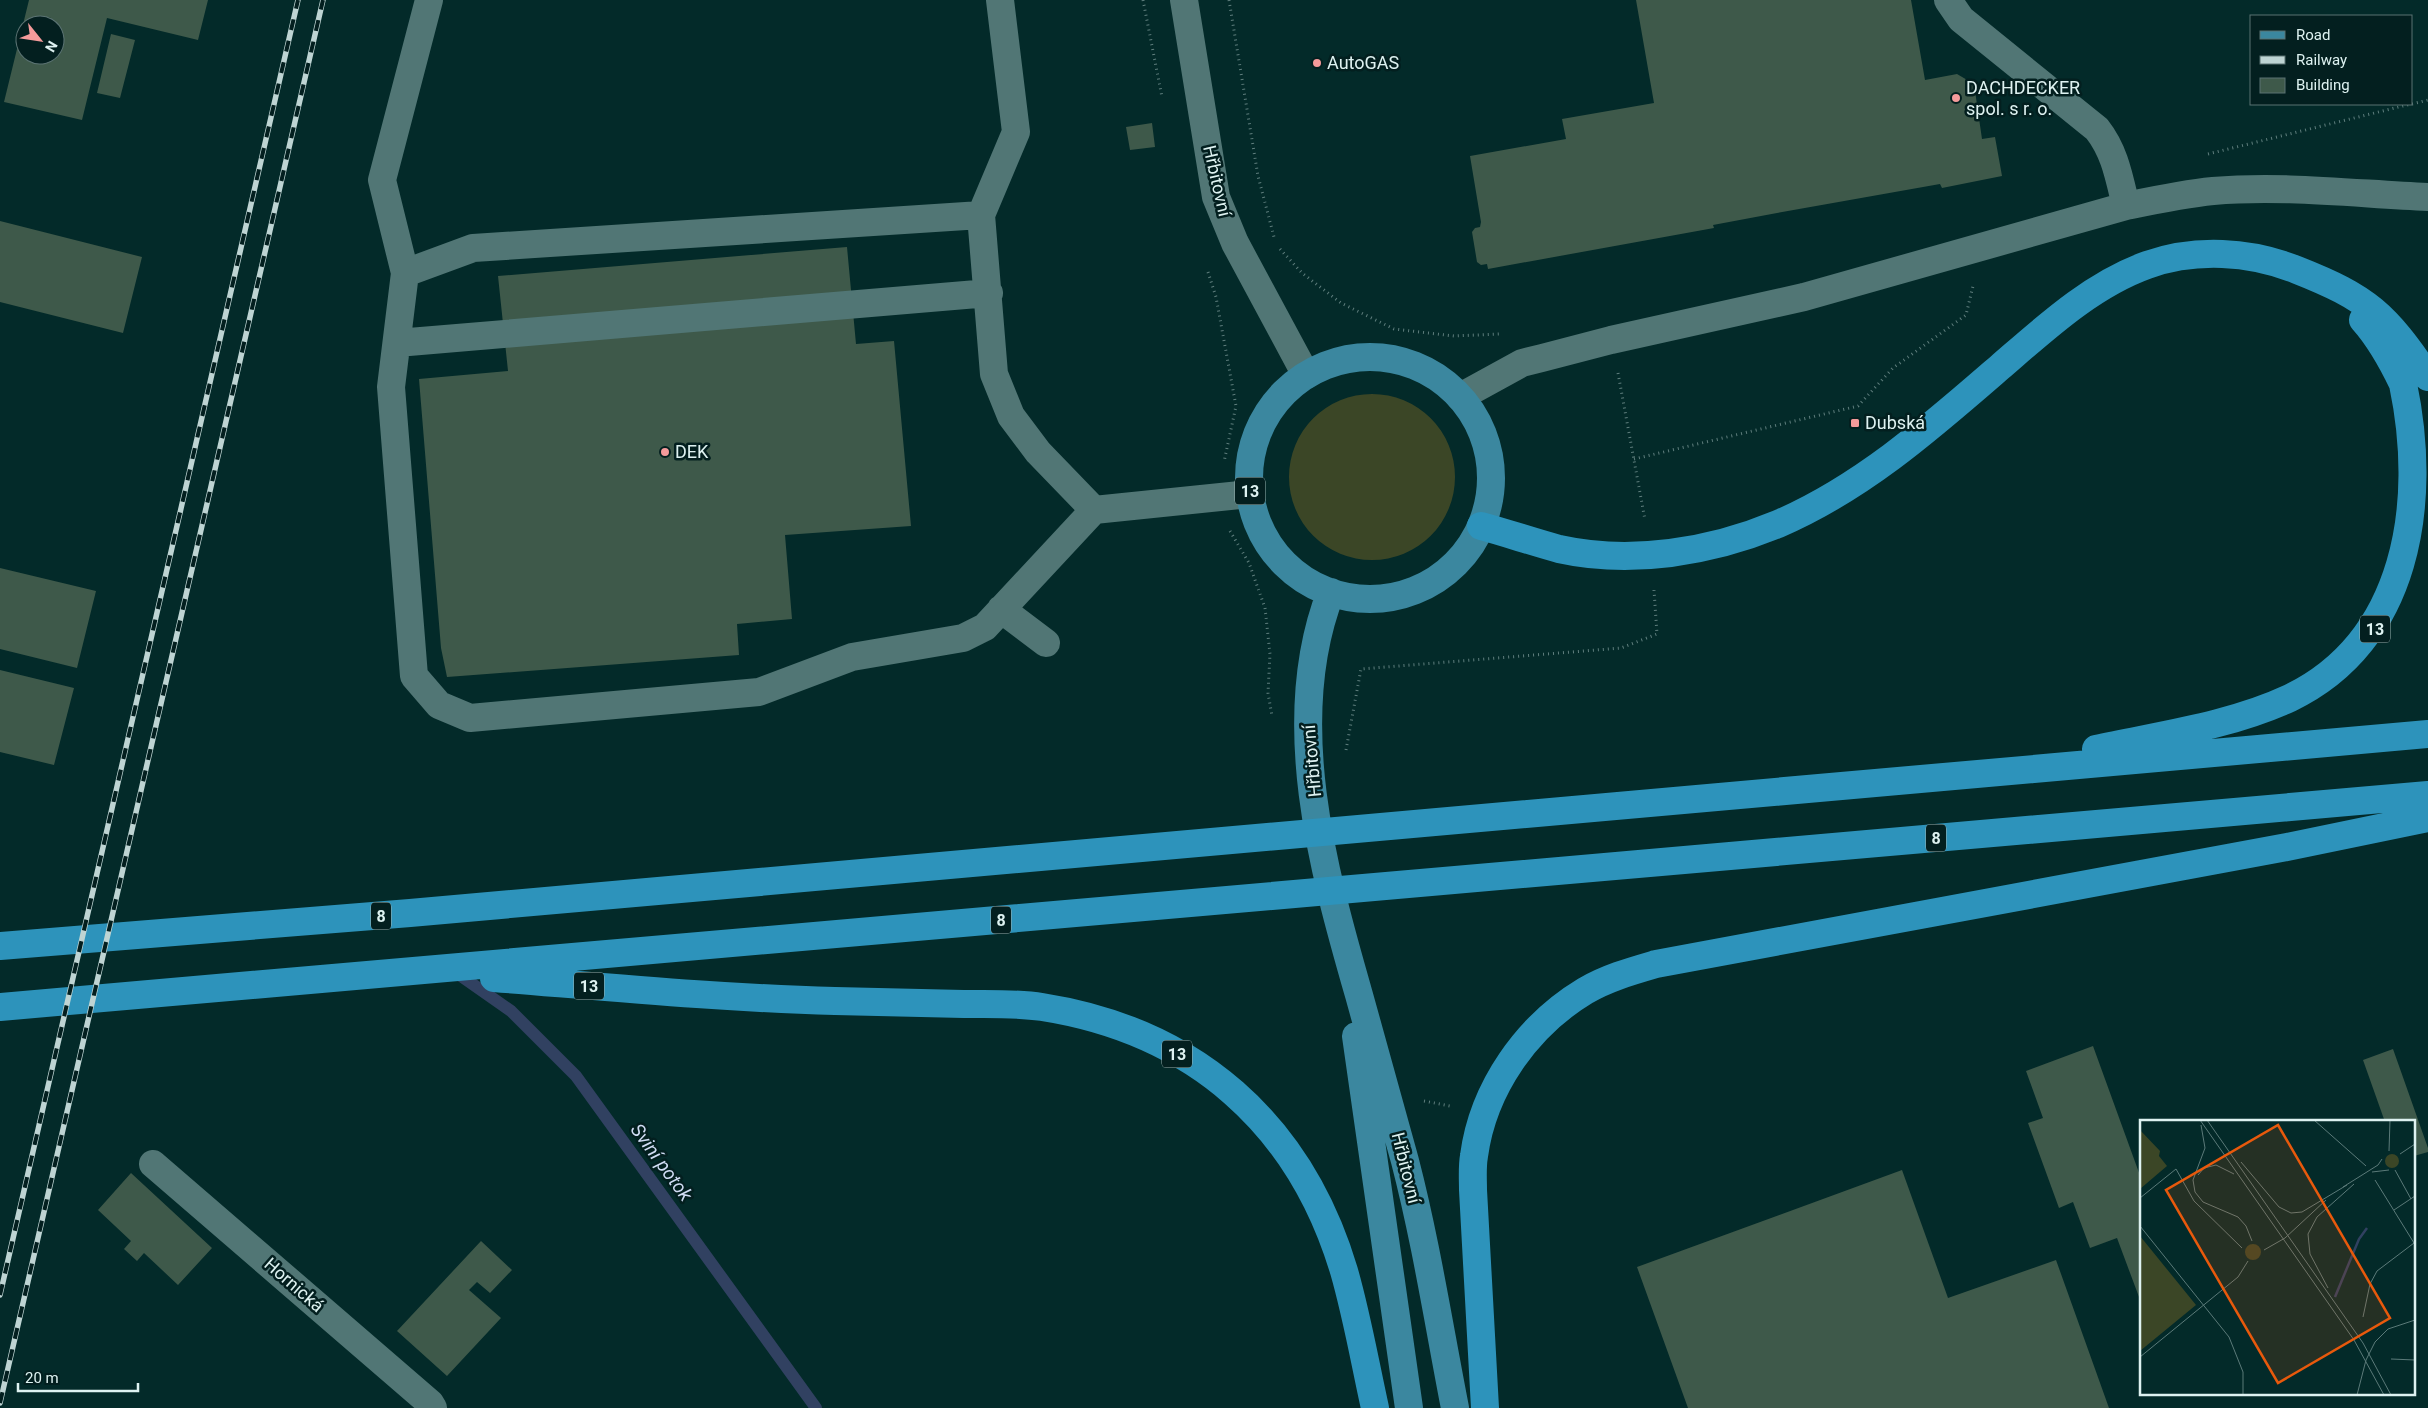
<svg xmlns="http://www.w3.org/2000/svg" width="2428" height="1408" viewBox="0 0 2428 1408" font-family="Roboto,sans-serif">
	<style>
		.green { fill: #3b4626 }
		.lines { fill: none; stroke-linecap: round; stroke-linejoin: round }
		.stream { stroke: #314161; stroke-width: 12 }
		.building { fill: #3e594a; fill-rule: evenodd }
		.path { stroke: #5f7e7d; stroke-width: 3; stroke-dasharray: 1 4; stroke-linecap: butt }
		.minor { stroke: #517675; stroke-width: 28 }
		.major { stroke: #3b879f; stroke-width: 28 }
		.highway { stroke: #2d93bb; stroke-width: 28 }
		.rail-casing { stroke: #bed4d3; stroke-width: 5.5 }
		.rail { stroke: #031f1f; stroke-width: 4; stroke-dasharray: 11; stroke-linecap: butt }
		.poi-dot { fill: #f59b9b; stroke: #031f1f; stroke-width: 2 }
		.labels { text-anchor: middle; stroke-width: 5; stroke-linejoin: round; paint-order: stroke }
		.shield { fill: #031f1f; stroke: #9cb3b2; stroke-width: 1 }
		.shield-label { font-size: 16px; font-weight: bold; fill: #def2f1 }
		.poi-label { font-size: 18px; fill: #def2f1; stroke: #031f1f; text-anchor: start }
		.street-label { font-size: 18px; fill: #def2f1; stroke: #031f1f }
		.water-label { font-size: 19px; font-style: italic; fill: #d0dcf4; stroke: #031f1f }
		.inset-river { fill: none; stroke: #314161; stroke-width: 2.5 }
		.inset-road { fill: none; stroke: #5b7a79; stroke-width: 1 }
		.view { fill: #e8590c; fill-opacity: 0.15; stroke: #e8590c; stroke-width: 2.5 }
		.inset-edge { fill: none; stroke: #def2f1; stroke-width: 2.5 }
	</style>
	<rect width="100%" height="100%" fill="#032a29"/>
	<path class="green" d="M1289 477a83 83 0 1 1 166 0a83 83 0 1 1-166 0Z"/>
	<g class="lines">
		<path class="stream" d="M454,971l57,40 65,65 240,332"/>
	</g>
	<path class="building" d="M29,0h179l-10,40 -91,-22 -25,102 -78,-18zM25,25h30v30h-30z
		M1636,0h275l14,80 32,-6 17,10 8,55 13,-2 7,39 -60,12 -2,-4 -163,29 -64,12 1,3 -226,41 -1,-5 -6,1 -4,-3 -5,-30 3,-4 5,-1 1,-5 -11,-66 96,-17 -4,-20 92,-16z
		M111,34l24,6 -15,58 -23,-5z
		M1152,123l3,24 -25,3 -4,-23z
		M0,221l142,36 -19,76 -123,-31z
		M847,247l9,97 38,-3 17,185 -126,9 7,84 -55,5 2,31 -292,22 -6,-29 -22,-269 89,-8 -10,-95z
		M0,568l96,23 -19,77 -77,-19z
		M0,670l74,18 -20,77 -54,-13z
		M2093,1046l49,135v124l-25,-67 -27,10 -17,-46 -14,6 -31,-85 15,-5 -17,-47z
		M2393,1049l35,99v4l-14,4v-34h-29l-22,-62z
		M1902,1170l46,128 108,-38 53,148h-421l-51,-141z
		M131,1173l81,75 -34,37 -34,-32 -7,8 -13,-12 7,-8 -33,-31z
		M481,1241l31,29 -22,23 -13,-11 -8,8 32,28 -54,58 -50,-45z"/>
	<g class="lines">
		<path class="path" d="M1143,0l19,97
			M1229,0l29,176 16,61
			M2412,104l16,-4
			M2208,154l203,-50
			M1280,249l22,24 39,30 53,26 60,7 45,-2
			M1208,272l8,25 20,109 -12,56
			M1618,373l27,147
			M1634,459l224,-53 35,-38 73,-53 7,-29
			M1230,531l19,32 16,45 5,46 -2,39 4,23
			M1346,750l15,-81 260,-21 36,-14 -3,-44
			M1424,1101l26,5"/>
		<path class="minor" d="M1184,0l32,197 19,46 71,132
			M1948,0l13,19 136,110c18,23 22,48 29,77
			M981,215l35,-83 -16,-132
			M405,273l-23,-93 47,-180
			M397,343l592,-50
			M1460,397l62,-34 20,-5 69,-18 193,-43 322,-91c29,-6 57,-12 87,-15 70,-6 145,3 215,6
			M1094,510l-56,-58 -27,-36 -17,-42 -13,-159 -508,33 -68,25 -14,114 23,289 25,29 31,13 289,-26 93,-35 111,-19 22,-11 109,-117 156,-16
			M1001,609l45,34
			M153,1164l277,239 3,5"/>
		<path class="major" d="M1249 478a121 121 0 1 1 242 0a121 121 0 1 1-242 0Z
			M1331,592c-50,127 -8,278 28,403 16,56 31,111 46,166 21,81 34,165 50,247
			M1356,1036l53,372"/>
		<path class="highway" d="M1481,526c26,7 52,16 78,23 72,16 152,3 219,-25 84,-36 154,-98 222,-157 44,-38 91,-82 147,-102 48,-17 103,-14 150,5 71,28 88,44 131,107
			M2096,749c64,-14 134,-23 194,-51 118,-57 138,-195 113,-314 -11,-23 -23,-45 -40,-64
			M0,946l410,-33 2018,-179
			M494,978c113,9 227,20 341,23 43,1 86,2 129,3 25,0 52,-1 78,3 153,24 258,117 302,264 13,45 21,92 31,137
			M0,1007l2428,-212
			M1485,1408l-12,-218c0,-11 -1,-23 1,-34 9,-68 53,-130 111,-165 22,-13 47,-20 71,-27l631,-117 141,-29"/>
		<defs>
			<path id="rail" d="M0,1295l298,-1295
				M0,1403l323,-1403"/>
		</defs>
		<use href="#rail" class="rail-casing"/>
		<use href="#rail" class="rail"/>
	</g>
	<g class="poi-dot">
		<circle cx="1317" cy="63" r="5"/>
		<circle cx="1956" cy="98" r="5"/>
		<rect x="1850" y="418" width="10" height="10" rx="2.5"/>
		<circle cx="665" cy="452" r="5"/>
	</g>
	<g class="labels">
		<g class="shield">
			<rect x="1235" y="477.5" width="30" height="27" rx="4"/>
			<rect x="2360" y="615.5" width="30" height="27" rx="4"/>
			<rect x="1926" y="824.5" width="20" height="27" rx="4"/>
			<rect x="371" y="902.5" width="20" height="27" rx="4"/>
			<rect x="991" y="906.5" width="20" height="27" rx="4"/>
			<rect x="574" y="972.5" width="30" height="27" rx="4"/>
			<rect x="1162" y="1040.5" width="30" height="27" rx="4"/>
		</g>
		<g class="shield-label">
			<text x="1250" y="497">13</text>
			<text x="2375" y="635">13</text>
			<text x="1936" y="844">8</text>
			<text x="381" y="922">8</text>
			<text x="1001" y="926">8</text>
			<text x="589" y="992">13</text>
			<text x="1177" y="1060">13</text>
		</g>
		<g class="poi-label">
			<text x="1327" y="69">AutoGAS</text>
			<text x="1966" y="94">DACHDECKER<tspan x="1966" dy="21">spol. s r. o.</tspan></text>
			<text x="1865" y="429">Dubská</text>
			<text x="675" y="458">DEK</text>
		</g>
		<g class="street-label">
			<text transform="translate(1217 181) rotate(77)" y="6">Hřbitovní</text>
			<text transform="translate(1312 761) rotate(-95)" y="6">Hřbitovní</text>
			<text transform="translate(1406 1168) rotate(76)" y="6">Hřbitovní</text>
			<text transform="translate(294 1285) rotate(41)" y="6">Hornická</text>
		</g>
		<g class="water-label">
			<text transform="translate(662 1162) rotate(54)" y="7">Sviní potok</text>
		</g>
	</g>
	<g transform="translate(2140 1120)">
		<rect width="275" height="275" fill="#032a29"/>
		<path d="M0,10l20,21 -1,5 8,10 -27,23zM245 41a7 7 0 1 1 14 0a7 7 0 1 1-14 0ZM0,116l56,69 -56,46zM105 132a8 8 0 1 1 16 0a8 8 0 1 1-16 0Z" fill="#3b4626"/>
		<path class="inset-river" d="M195,177l24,-58 8,-11"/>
		<path class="inset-road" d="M60,0l154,220 30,55M67,0l156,223 28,52M174,0l52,46M61,5l4,23 -12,32 2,12 8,10 35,15 8,9 6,15M249,31l1,-31M260,34l15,-10M101,42l38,45 12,6 11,-1 45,-27M255,50l16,29M232,52l17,-2M58,55l6,-7 12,-3 18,9M235,60l39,63M203,67l35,-22 4,-6M0,78l36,-29 18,32 48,47M254,90l21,-14M0,106l89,111 14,35v23M124,130l21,-12 41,-38M188,168l-18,-34 -2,-20 9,-17 37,-33M223,197l7,-33 7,-13 37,-28M0,237l98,-80 10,-16M251,239l24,1M217,275l9,-35 9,-18 13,-13 27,-9"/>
		<path class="view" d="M138,5l112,193 -112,65 -112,-193z"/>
		<rect width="275" height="275" class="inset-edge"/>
	</g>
	<rect x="2250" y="15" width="162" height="90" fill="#031f1f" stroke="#5b7373"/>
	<rect x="2260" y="31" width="25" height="8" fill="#3b879f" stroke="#5b7373"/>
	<text x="2296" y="40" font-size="15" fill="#def2f1">Road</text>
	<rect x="2260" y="56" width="25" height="8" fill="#bed4d3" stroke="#5b7373"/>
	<text x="2296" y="65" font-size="15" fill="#def2f1">Railway</text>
	<rect x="2260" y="78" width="25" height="15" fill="#3e594a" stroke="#5b7373"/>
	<text x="2296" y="90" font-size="15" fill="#def2f1">Building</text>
	<g transform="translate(40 40) rotate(120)"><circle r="24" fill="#031f1f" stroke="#5b7373"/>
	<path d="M0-4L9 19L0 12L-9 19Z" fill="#f59b9b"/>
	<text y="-8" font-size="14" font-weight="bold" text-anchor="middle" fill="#def2f1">N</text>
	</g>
	<path d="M18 1383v8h120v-8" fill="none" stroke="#def2f1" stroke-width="2.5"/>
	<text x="25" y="1383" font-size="15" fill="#def2f1" stroke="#031f1f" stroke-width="4" paint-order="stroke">20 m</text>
</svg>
